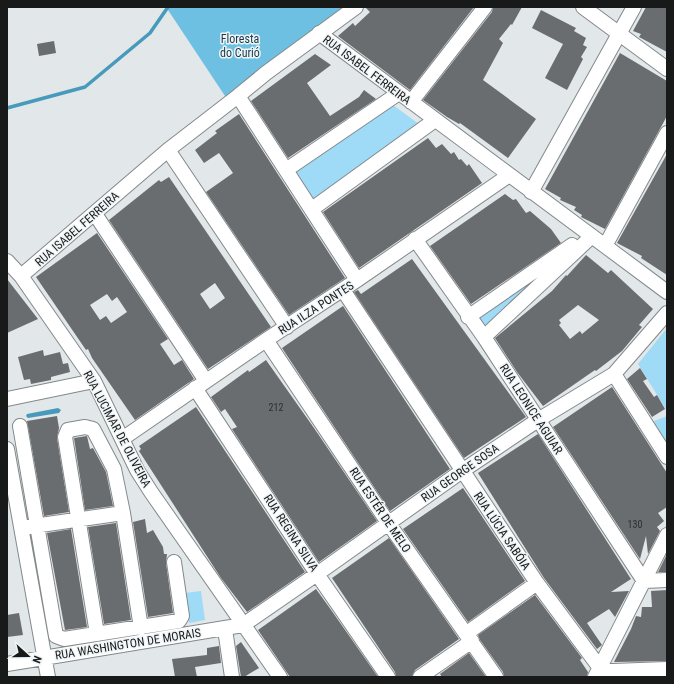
<svg xmlns="http://www.w3.org/2000/svg" width="674" height="684" viewBox="0 0 674 684" font-family="'Roboto Condensed',sans-serif">
	<style>
		.green { fill: #9fdbf7 }
		.forest { fill: #6ec0e3 }
		.water { fill: #479abb }
		.lines { fill: none; stroke-linecap: round; stroke-linejoin: round }
		.stream { stroke: #479abb; stroke-width: 3.5 }
		.building { fill: #696d6f; fill-rule: evenodd }
		.street-casing { stroke: #84898b; stroke-width: 16 }
		.street { stroke: #fff; stroke-width: 14 }
		.labels { text-anchor: middle; stroke-width: 3; stroke-linejoin: round; paint-order: stroke }
		.number-label { font-size: 10px; fill: #2c2f2f }
		.park-label { font-size: 12px; fill: #143948; stroke: #eff4f7 }
		.street-label { font-size: 12px; fill: #181a1a; stroke: #eff4f7 }
	</style>
	<rect width="100%" height="100%" fill="#e2e7e9"/>
	<path class="green" d="M393,105l30,22 -109,75 -21,-30z
		M572,249l-86,81 -10,-14z
		M667,328v83l-29,-47z
		M667,416v34l-18,-27z
		M201,591l4,29 -16,3 -4,-30z"/>
	<path class="forest" d="M166,7h197l-134,95z"/>
	<path class="water" d="M58,408l3,2 -2,3 -31,5 -2,-2 1,-2z"/>
	<g class="lines">
		<path class="stream" d="M7,108l78,-21 65,-54 18,-26"/>
	</g>
	<path class="building" d="M365,7h109l-64,83 -72,-54 15,-13 2,3 15,-14z
		M493,7h29l-10,18 -1,-1 -12,15 4,4 -20,37 53,39 -28,39 -48,-35 -1,1 -12,-7 -24,-17 69,-88z
		M646,7h21v45l-28,-15 2,-3 -8,-3z
		M541,10l35,18 -2,3 12,7 -3,7 4,2 -6,10 2,2 -16,31 -22,-12 18,-34 -31,-16z
		M54,41l2,12 -17,3 -2,-12z
		M620,53l47,28v35l-62,113 -24,-12 1,-2 -8,-5 2,-3 -16,-7 1,-2 -16,-9z
		M315,54l16,11 -24,18 23,33 29,-19 5,-7 12,9 -88,59 -37,-57z
		M239,114l106,164 -56,37 -83,-123 27,-19 -14,-20 -15,10 -9,-13 22,-17 -2,-2z
		M428,138l8,10 6,-4 9,10 3,-2 5,8 2,-1 6,7 2,-2 13,19 -123,85 -36,-56z
		M667,154v121l-26,-17 1,-2 -25,-13z
		M169,177l102,150 -63,42 -99,-149 50,-40 2,2zM215,283l10,15 -15,11 -10,-15z
		M505,194l8,6 3,-1 10,14 4,-2 21,18 10,14 -90,61 -41,-58z
		M97,233l71,106 -8,5 14,21 8,-5 12,19 -59,41 -43,-62 -4,-9 -2,1 -50,-73zM107,294l5,7 5,-4 10,15 -16,11 -5,-7 -6,4 -10,-15z
		M586,255l22,18 3,-3 42,39 -14,16 3,2 -20,24 -26,20 -1,-1 -52,36 -26,-34 -22,-34 57,-47 14,-16 1,1zM578,305l21,15 -17,14 -2,-3 -10,8 -11,-14 2,-2 -2,-3z
		M412,259l114,158 -62,41 -110,-166 4,-2 3,4z
		M7,279l31,40 -31,14z
		M343,306l107,163 -60,42 -108,-163z
		M43,350l1,6 16,-4 3,12 5,-1 2,9 -19,5v3l-20,4 -1,-5 -6,1 -6,-23z
		M266,360l48,68 63,93 -58,41 -87,-133 5,-2 -12,-18 -4,3 -10,-15 37,-27 1,2z
		M640,368l7,11 -4,2 11,16 3,-2 8,14 -13,8 -25,-38z
		M612,387l55,86v34l-9,6 6,8 -7,6 3,4 -12,23 -2,-18 -6,23 -87,-132z
		M196,407l109,165 -58,40 -26,-34 -82,-127 2,-2 -2,-3z
		M57,416l2,12 -2,10 12,74 -25,4 -17,-95z
		M538,434l93,145 -20,13 18,-1 -14,26 -6,-8 -22,14 15,22 -5,4 -53,-71 -66,-105z
		M87,436l3,13 3,-1 13,24 7,34 -28,4 -11,-72z
		M463,488l62,93 -57,41 -65,-93z
		M145,519l2,14 6,-3 10,17 1,7h3l-1,9 7,50 -25,4 -15,-95z
		M116,523l15,97 -27,4 -16,-97z
		M71,529l16,98 -22,3 -18,-97z
		M389,538l70,101 -44,31 -3,7h-16l-1,-5 -63,-94z
		M667,554v18h-9z
		M316,589l13,18 49,70h-88l-32,-47z
		M667,590v71l-53,1 17,-33 5,-13 5,1 1,-10h10l-1,-16z
		M535,595l47,63 -2,2 8,12 -1,5h-83l-1,-5 -23,-32 -2,-5z
		M19,613l4,22 -16,2v-22z
		M241,642l18,26 -15,9h-3l-5,-31z
		M219,646l2,17 -26,4 2,10h-22l-3,-18 35,-4v-7z
		M469,653l17,24h-44l-2,-3z"/>
	<g class="lines">
		<defs>
			<path id="street" d="M583,7l84,62
				M319,33l348,259
				M238,96l119,184
				M411,102l74,-95
				M168,150l119,177
				M286,170l113,-77
				M531,192l103,-185
				M312,209l123,-89
				M95,214l111,167
				M415,239l69,98 160,244 23,-1
				M605,246l62,-113
				M7,261l14,15 73,105 43,89 14,22 129,185
				M21,276l147,-126 70,-54 28,-23 90,-66
				M343,290l194,293 63,85 7,3h6l54,-2
				M468,317l104,-72
				M484,337l107,-100
				M266,340l123,184 107,153
				M614,374l53,83
				M195,388l122,186 71,103
				M7,399l87,-18
				M20,426l36,210 8,3 115,-18 3,-5 -8,-54
				M122,439l144,-99 91,-60 151,-104
				M7,449l41,228
				M27,527l96,-14
				M225,629l7,48
				M467,633l70,-50
				M97,634l-32,-197 3,-7 17,-3 8,2 21,40 9,44 18,115
				M7,664l236,-39 74,-51 145,-103 76,-51 76,-46 53,-61
				M420,677l52,-36
				M595,677l72,-142"/>
		</defs>
		<use href="#street" class="street-casing"/>
		<use href="#street" class="street"/>
	</g>
	<g class="labels">
		<g class="number-label">
			<text x="276" y="411">212</text>
			<text x="635" y="528">130</text>
		</g>
		<g class="park-label">
			<text x="240" y="43">Floresta<tspan x="240" dy="14">do Curió</tspan></text>
		</g>
		<g class="street-label">
			<text transform="translate(367 70) rotate(37)" y="4">RUA ISABEL FERREIRA</text>
			<text transform="translate(77 229) rotate(-41)" y="4">RUA ISABEL FERREIRA</text>
			<text transform="translate(316 308) rotate(-33)" y="4">RUA ILZA PONTES</text>
			<text transform="translate(531 409) rotate(57)" y="4">RUA LEONICE AGUIAR</text>
			<text transform="translate(117 429) rotate(62)" y="4">RUA LUCIMAR DE OLIVEIRA</text>
			<text transform="translate(460 473) rotate(-35)" y="4">RUA GEORGE SOSA</text>
			<text transform="translate(380 510) rotate(56)" y="4">RUA ESTÉR DE MELO</text>
			<text transform="translate(502 531) rotate(56)" y="4">RUA LÚCIA SABÓIA</text>
			<text transform="translate(291 533) rotate(57)" y="4">RUA REGINA SILVA</text>
			<text transform="translate(128 644) rotate(-9)" y="4">RUA WASHINGTON DE MORAIS</text>
		</g>
	</g>
	<rect width="674" height="684" fill="none" stroke="#181a1a" stroke-width="16"/>
	<g transform="translate(28 656) rotate(111)" stroke="#eff4f7" stroke-width="3" paint-order="stroke">
	<path d="M0-3L7 15L0 10L-7 15Z" fill="#181a1a"/>
	<text y="-6" font-size="11" font-weight="bold" text-anchor="middle" fill="#181a1a">N</text>
	</g>
</svg>
